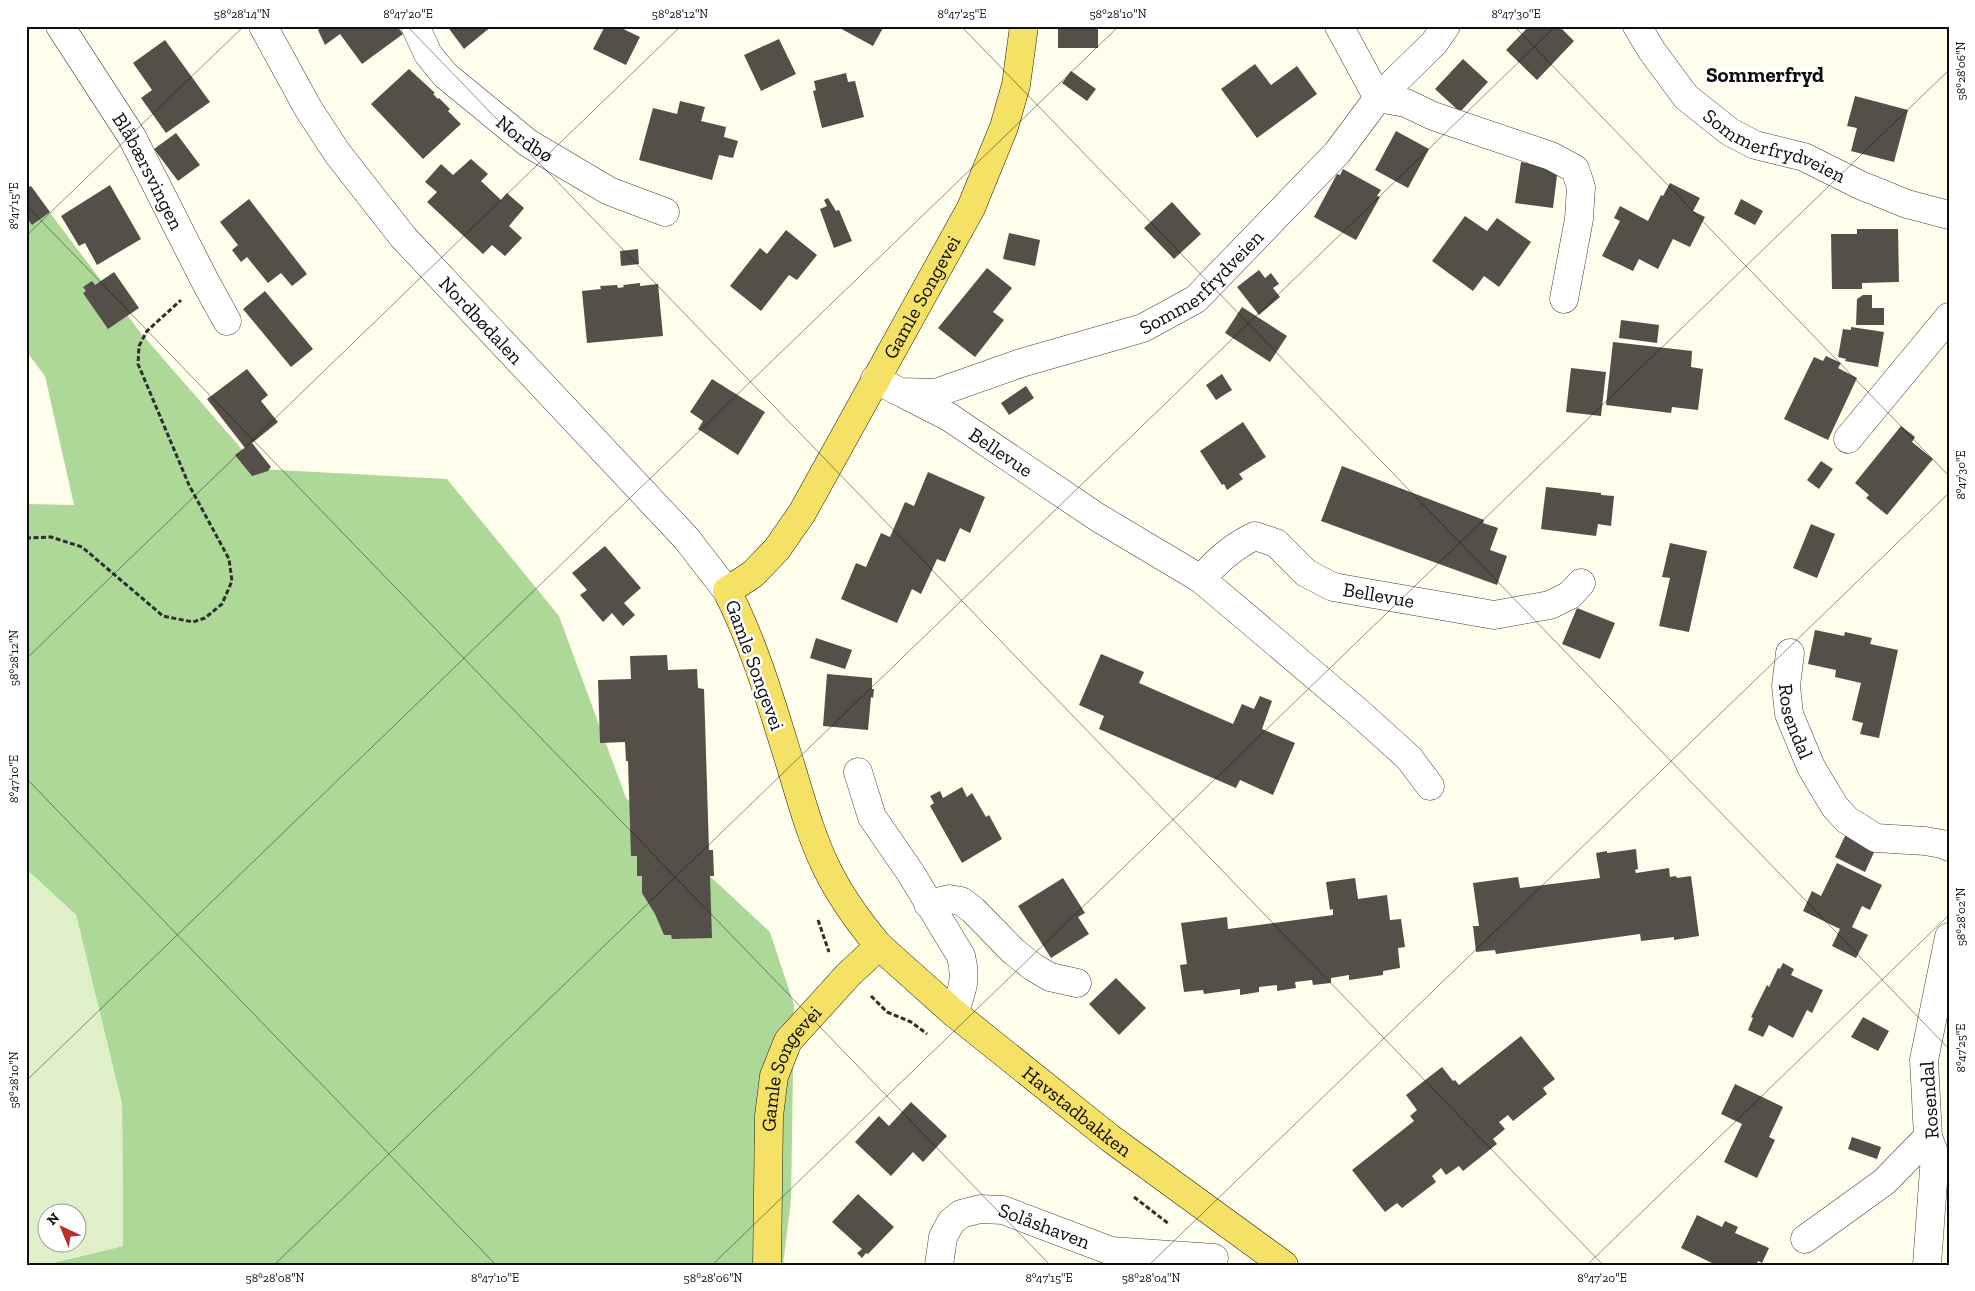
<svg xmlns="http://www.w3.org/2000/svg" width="1975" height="1291" viewBox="0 0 1975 1291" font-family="'Zilla Slab',serif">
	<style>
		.forest { fill: #aed897 }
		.pitch { fill: #deefc9; fill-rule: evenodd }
		.building { fill: #554f49 }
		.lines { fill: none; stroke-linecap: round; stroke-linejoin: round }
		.minor-casing { stroke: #404040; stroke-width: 29 }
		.major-casing { stroke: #1e1e1e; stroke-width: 29 }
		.path { stroke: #2f2f2f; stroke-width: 3; stroke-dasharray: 5 2.5; stroke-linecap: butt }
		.minor { stroke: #fff; stroke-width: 28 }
		.major { stroke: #f5e166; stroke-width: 28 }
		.ticks { fill: none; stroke: #0d0d0d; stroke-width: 1; stroke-opacity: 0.45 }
		.labels { text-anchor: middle; stroke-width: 5; stroke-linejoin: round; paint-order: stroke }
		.street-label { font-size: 20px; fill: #0d0d0d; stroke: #fff }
		.neighbourhood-label { font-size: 21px; font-weight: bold; fill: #0d0d0d; stroke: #fff }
		.neatline { fill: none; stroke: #0d0d0d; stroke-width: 2 }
		.ticks-label { font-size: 12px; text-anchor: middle; fill: #0d0d0d }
	</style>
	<rect width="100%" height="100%" fill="#fffdec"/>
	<path class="forest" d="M26,181l114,151 119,137 188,10 112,137 67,182 144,134 24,73 -3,195 -8,65h-739l79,-19 -1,-142 -46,-189 -50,-46v-365l48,1 -29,-129 -19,-25z"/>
	<path class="pitch" d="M26,869l50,46 46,189 1,142 -79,19h-18zM48,1214h30v30h-30z"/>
	<path class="building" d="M323,26h74l6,8 -41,30 -22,-30 -15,11 -7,-15z
		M447,26h45l-28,23z
		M605,26h12l23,11 -14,28 -33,-16z
		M836,26h48l-11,20z
		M1058,26h40v22h-40z
		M1529,26h30l15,15 -37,39 -31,-30z
		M779,39l17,35 -35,17 -17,-36z
		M165,40l45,62 -44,31 -25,-35 11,-8 -19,-27z
		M1463,59l25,23 -28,30 -25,-23z
		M1255,64l16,21 26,-19 20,28 -60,44 -36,-49z
		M409,69l26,24 -2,1 5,5 1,-1 11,11 -2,2 13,13 -38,35 -52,-55z
		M1071,71l25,18 -9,12 -25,-18z
		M846,73l2,9 7,-1 9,36 -42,11 -9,-37 3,-1 -2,-9z
		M1855,96l53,14 -14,52 -43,-11 6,-23 -10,-2z
		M680,101l25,6 -4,14 25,6 -2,10 14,4 -5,17 -14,-3 -7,25 -73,-20 14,-52 24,6z
		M1396,131l33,18 -21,39 -33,-18z
		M176,133l24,32 -22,16 -24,-32z
		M471,159l17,15 -7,7 20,19 6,-7 17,15 -15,18 13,12 -17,18 -13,-11 -9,9 -56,-52 10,-10 -12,-10 16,-18 12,11z
		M1521,162l37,5 -5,41 -38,-5z
		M1343,169l38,21 -4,6 3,1 -24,43 -42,-23 23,-43 3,1z
		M1670,183l30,15 -7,13 12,6 -15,30 -17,-8 -15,30 -19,-10 -6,12 -31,-15 18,-35 -6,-3 6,-12 28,15 13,-26 2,1z
		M110,185l31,54 -44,26 -12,-22 -6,3 -18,-30z
		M31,186l19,26 -18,13 -6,-8v-28z
		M828,198l8,13 3,-1 13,31 -18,7 -14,-39 7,-3 -3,-6z
		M249,199l58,75 -15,12 -11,-13 -13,10 -21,-26 -6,5 -9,-12 6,-5 -18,-23z
		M1741,199l22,12 -8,14 -21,-11z
		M1172,202l29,32 -27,25 -30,-31z
		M1465,216l22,15 10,-13 34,24 -32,45 -15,-11 -11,15 -41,-30z
		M1857,229h41l1,53 -37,1v6h-30l-1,-55h26z
		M786,230l31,25 -20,25 -8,-5 -28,36 -31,-25 30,-38 7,6z
		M1009,233l31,7 -5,26 -32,-7z
		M638,249l1,15 -18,2 -1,-15z
		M987,268l25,20 -19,24 11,8 -29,37 -37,-29z
		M1259,270l6,8 6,-5 8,11 -6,4 7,9 -21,18 -22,-28z
		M114,272l25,36 -31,21 -25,-36 3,-2 -3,-4 9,-6 3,4z
		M640,283v3l18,-2 5,52 -76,7 -5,-52 19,-2 -1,-3 17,-1 1,3 6,-1 -1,-2z
		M265,291l48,58 -22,18 -48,-58z
		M1863,295h9v13h12v17h-28l1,-26z
		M1242,307l45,29 -17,26 -45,-29z
		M1621,320l38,5 -2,18 -38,-5z
		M1851,327l33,5 -6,35 -33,-6 1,-2 -8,-2 5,-28 8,1z
		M1613,342l79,9 -1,16 12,2 -5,41 -26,-3 -1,6 -65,-8z
		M1826,356l15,7 -3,5 19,10 -29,62 -44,-21 30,-62 9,4z
		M1571,368l35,4 -5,44 -35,-4z
		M247,369l21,26 -7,6 17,21 -26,21 19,24 -3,4 -16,5 -17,-21 10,-7 -38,-49z
		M1222,374l10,16 -16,10 -10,-15z
		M712,379l53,33 -27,43 -40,-26 5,-8 -13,-9z
		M1026,386l8,12 -25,17 -8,-12z
		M1243,422l23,35 -27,17 4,5 -16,11 -3,-6 -2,1 -22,-34z
		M1901,426l14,11 -3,5 21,17 -46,56 -21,-17 3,-3 -14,-12z
		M1821,461l12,8 -14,20 -12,-9z
		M1342,466l142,54 -1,3 15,5 -8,22 17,6 -10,29 -176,-64z
		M928,472l57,25 -15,36 -10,-5 -15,34 -8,-3 -16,35 -9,-5 -15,34 -56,-24 15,-36 10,4 15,-34 9,4 15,-35 9,4z
		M1546,487l55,6v2l13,1 -3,30 -13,-2 -2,12 -55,-7z
		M1811,524l24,10 -18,44 -24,-10z
		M1670,543l37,8 -18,81 -30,-6 11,-48 -8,-1z
		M605,546l36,42 -17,15 11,12 -12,11 -11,-13 -9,9 -23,-27 7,-5 -15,-17z
		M1577,608l38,15 -15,36 -38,-15z
		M1815,630l29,6 1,-4 27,6 -2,6 28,6 -19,88 -19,-4 3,-11 -11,-3 9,-37 -26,-6 1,-7 -28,-6z
		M816,638l36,12 -7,19 -35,-11z
		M1101,654l43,18 -5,11 94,41 9,-20 12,5 6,-13 12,5 -10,28 33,14 -22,52 -33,-15 -4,8 -137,-59 5,-13 -25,-11z
		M667,655l1,15 29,-1 1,19 6,1 5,161h4l1,26h-4l2,62 -40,1 -1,-4h-7l-9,-21 -13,-21v-17h-5v-20h-6l-3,-95h-2l-1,-19 -25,1 -2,-63 33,-1 -1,-23z
		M827,674l45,4v11h2l-1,9 -2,-1 -3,33 -45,-4z
		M962,787l5,10 5,-4 14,24 3,-2 13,24 -40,24 -32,-57 4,-3 -4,-7 10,-5 3,7z
		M1846,834l30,14 -11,24 -30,-15z
		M1636,849l2,20 -3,1 1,3 33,-5 1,9 6,-1 1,2 14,-2 8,60 -25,4v-3l-33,4 -1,-7 -144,20 -1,-4 -19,2 -3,-26h6l-6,-43 45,-6 2,11 80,-10 -4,-25 11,-2v2z
		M1837,863l45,22 -12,25 -8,-4 -10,21 16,8 -12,23 -24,-12 8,-17 -37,-18 9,-20 9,5z
		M1063,878l22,35 -7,4 11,17 -38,24 -33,-52z
		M1355,878l3,21 29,-4 3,25 11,-1 4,28 -7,1 2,20 -17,3v4l-34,5v-5l-18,3v5l-18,2 -1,-5 -17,2 1,6 -19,3v-6l-18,2v5l-19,3v-6l-36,5 -1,-4 -19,2 -4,-27 7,-1 -6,-41 46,-6 1,12 105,-14v-6l-3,1 -4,-28z
		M1783,963l11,6 -3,6 32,15 -11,23 -5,-3 -14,28 -24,-13 -6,12 -15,-7 5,-12 -2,-1 16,-32 2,2 9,-19 2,1z
		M1116,978l30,30 -27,27 -30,-31z
		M1863,1017l26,14 -11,20 -27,-14z
		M1521,1036l34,43 -12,9 4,6 -34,27 -5,-6 -9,7 6,7 -12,10 4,5 -34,27 -4,-5 -13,9 -5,-7 -9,8 4,6 -34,26 -5,-5 -12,9 -33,-42 62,-49 -4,-5 7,-6 -11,-15 36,-28 11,14 2,-1 4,5z
		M1735,1084l48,23 -14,30 6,3 -18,38 -33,-16 18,-38 -21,-10z
		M911,1102l36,34 -24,26 -10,-10 -22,24 -36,-34 24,-26 10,10z
		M1852,1137l29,10 -4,12 -29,-10z
		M858,1194l36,33 -26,27 -2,-1 -4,5 -5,-5 5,-4 -30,-27z
		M1697,1215l25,12 3,-6 13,6 -3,6 34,15 -7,15 -4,-2 -2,4h-40l-35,-17z"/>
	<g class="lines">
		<defs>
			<g id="minor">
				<path id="s1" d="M60,26l72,111 73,144 22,40"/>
				<path id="s2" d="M263,26l46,84 29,44 65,83 283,301 41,53"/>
				<path id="s3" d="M415,26l13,28 17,21 83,68 81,48 56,21"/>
				<path d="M1339,26l39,72 28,5 27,13 118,40 24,13 6,18 -2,32 -15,80"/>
				<path id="s4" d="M1637,26l15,25 34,46 44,35 25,13 49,12 56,28 47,19 42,11"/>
				<path id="s5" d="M875,379l25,13 36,1 85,-30 122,-35 53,-29 141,-146 41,-55 56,-55 12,-17"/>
				<path id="s6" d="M906,395l43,22 148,100 104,62 156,132 52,47 21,28"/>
				<path d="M1848,439l101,-122"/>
				<path id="s7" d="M1201,579c16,-18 32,-33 54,-43l21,7 30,30 27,14 161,28 56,-10 20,-10 11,-12"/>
				<path id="s8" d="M1790,653l-4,33 3,28 22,53 24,40 12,13 29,18 49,3 17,3 7,3"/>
				<path d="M858,772l14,45 38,55 51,84c6,23 1,36 -7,57"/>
				<path d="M928,904l21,-5 12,2 12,9 40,41 20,16 17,10 27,6"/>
				<path d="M1805,1239l79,-57 44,-45"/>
				<path id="s9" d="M939,1265l4,-28 8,-15 10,-8 19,-5 23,1 108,41 103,7"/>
				<path d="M1927,1265l8,-110 -7,-18 -4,-77 25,-123"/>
			</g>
			<g id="major">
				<path id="s10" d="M879,946l75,67 156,125 174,127"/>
				<path id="s11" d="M767,1265l2,-149 5,-40 14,-35 60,-66 31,-29c-21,-25 -39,-50 -53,-79 -15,-31 -24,-64 -34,-97 -19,-61 -36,-122 -65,-179l26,-17 24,-25 25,-36 169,-305 33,-81 12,-42 8,-59"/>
			</g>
		</defs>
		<use href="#minor" class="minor-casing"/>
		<use href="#major" class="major-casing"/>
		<path class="path" d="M26,538l25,-1 31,10 81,69 30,6 12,-4 17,-14 10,-23 -3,-22 -40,-74 -51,-121 1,-18 8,-15 34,-31
			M818,920l11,32
			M871,996l16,16 24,10 16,12
			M1134,1197l35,27"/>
		<use href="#minor" class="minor"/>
		<use href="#major" class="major"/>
	</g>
	<path class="ticks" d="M407,26l1196,1239M961,26l988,1023M1514,26l435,450M26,205l1024,1060M26,236l218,-210M26,659l655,-633M26,778l470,487M26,1081l1093,-1055M274,1265l1282,-1239M712,1265l1237,-1195M1149,1265l800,-772M1587,1265l362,-350"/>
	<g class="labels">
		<g class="street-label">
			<text dy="7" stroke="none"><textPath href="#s3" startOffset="160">Nordbø</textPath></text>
			<text dy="7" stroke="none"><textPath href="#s4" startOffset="189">Sommerfrydveien</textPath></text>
			<text dy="7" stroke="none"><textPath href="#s1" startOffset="170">Blåbærsvingen</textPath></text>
			<text dy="7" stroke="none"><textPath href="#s5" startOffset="356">Sommerfrydveien</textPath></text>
			<text dy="7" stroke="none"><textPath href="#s11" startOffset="1104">Gamle Songevei</textPath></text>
			<text dy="7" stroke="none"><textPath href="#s2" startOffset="368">Nordbødalen</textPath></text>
			<text dy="7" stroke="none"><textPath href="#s6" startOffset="111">Bellevue</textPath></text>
			<text dy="7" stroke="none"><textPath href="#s7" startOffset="211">Bellevue</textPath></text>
			<text transform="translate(755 665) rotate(70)" y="7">Gamle Songevei</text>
			<text dy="7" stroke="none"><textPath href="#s8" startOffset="70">Rosendal</textPath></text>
			<text dy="7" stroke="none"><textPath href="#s11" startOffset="202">Gamle Songevei</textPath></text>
			<text transform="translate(1929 1100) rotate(-94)" y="7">Rosendal</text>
			<text dy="7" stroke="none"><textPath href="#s10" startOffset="258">Havstadbakken</textPath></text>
			<text dy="7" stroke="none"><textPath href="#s9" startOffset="145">Solåshaven</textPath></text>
		</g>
		<g class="neighbourhood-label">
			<text x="1765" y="82">Sommerfryd</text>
		</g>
	</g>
	<rect width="1975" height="1291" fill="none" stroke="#ffffff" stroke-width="55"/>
	<g transform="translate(62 1228) rotate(316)"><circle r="24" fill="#ffffff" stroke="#9e9e9e"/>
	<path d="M0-4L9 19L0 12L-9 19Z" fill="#b93028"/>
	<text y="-8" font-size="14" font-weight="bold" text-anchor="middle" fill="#0d0d0d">N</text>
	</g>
	<rect x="28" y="28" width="1920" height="1236" class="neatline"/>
	<g class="ticks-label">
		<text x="242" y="18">58°28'14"N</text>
		<text x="408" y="18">8°47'20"E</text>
		<text x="680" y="18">58°28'12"N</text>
		<text x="962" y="18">8°47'25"E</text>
		<text x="1118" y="18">58°28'10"N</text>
		<text x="1516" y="18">8°47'30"E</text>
		<text transform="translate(1961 71) rotate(-90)" y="4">58°28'06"N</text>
		<text transform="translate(14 206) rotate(-90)" y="4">8°47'15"E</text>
		<text transform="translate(1961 475) rotate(-90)" y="4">8°47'30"E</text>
		<text transform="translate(14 658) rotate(-90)" y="4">58°28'12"N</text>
		<text transform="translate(14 779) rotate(-90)" y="4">8°47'10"E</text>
		<text transform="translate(1961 917) rotate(-90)" y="4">58°28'02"N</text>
		<text transform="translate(1961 1048) rotate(-90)" y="4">8°47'25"E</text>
		<text transform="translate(14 1080) rotate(-90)" y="4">58°28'10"N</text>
		<text x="275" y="1282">58°28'08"N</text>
		<text x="495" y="1282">8°47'10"E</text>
		<text x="713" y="1282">58°28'06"N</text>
		<text x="1049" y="1282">8°47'15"E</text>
		<text x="1151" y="1282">58°28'04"N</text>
		<text x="1602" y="1282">8°47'20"E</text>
	</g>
</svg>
